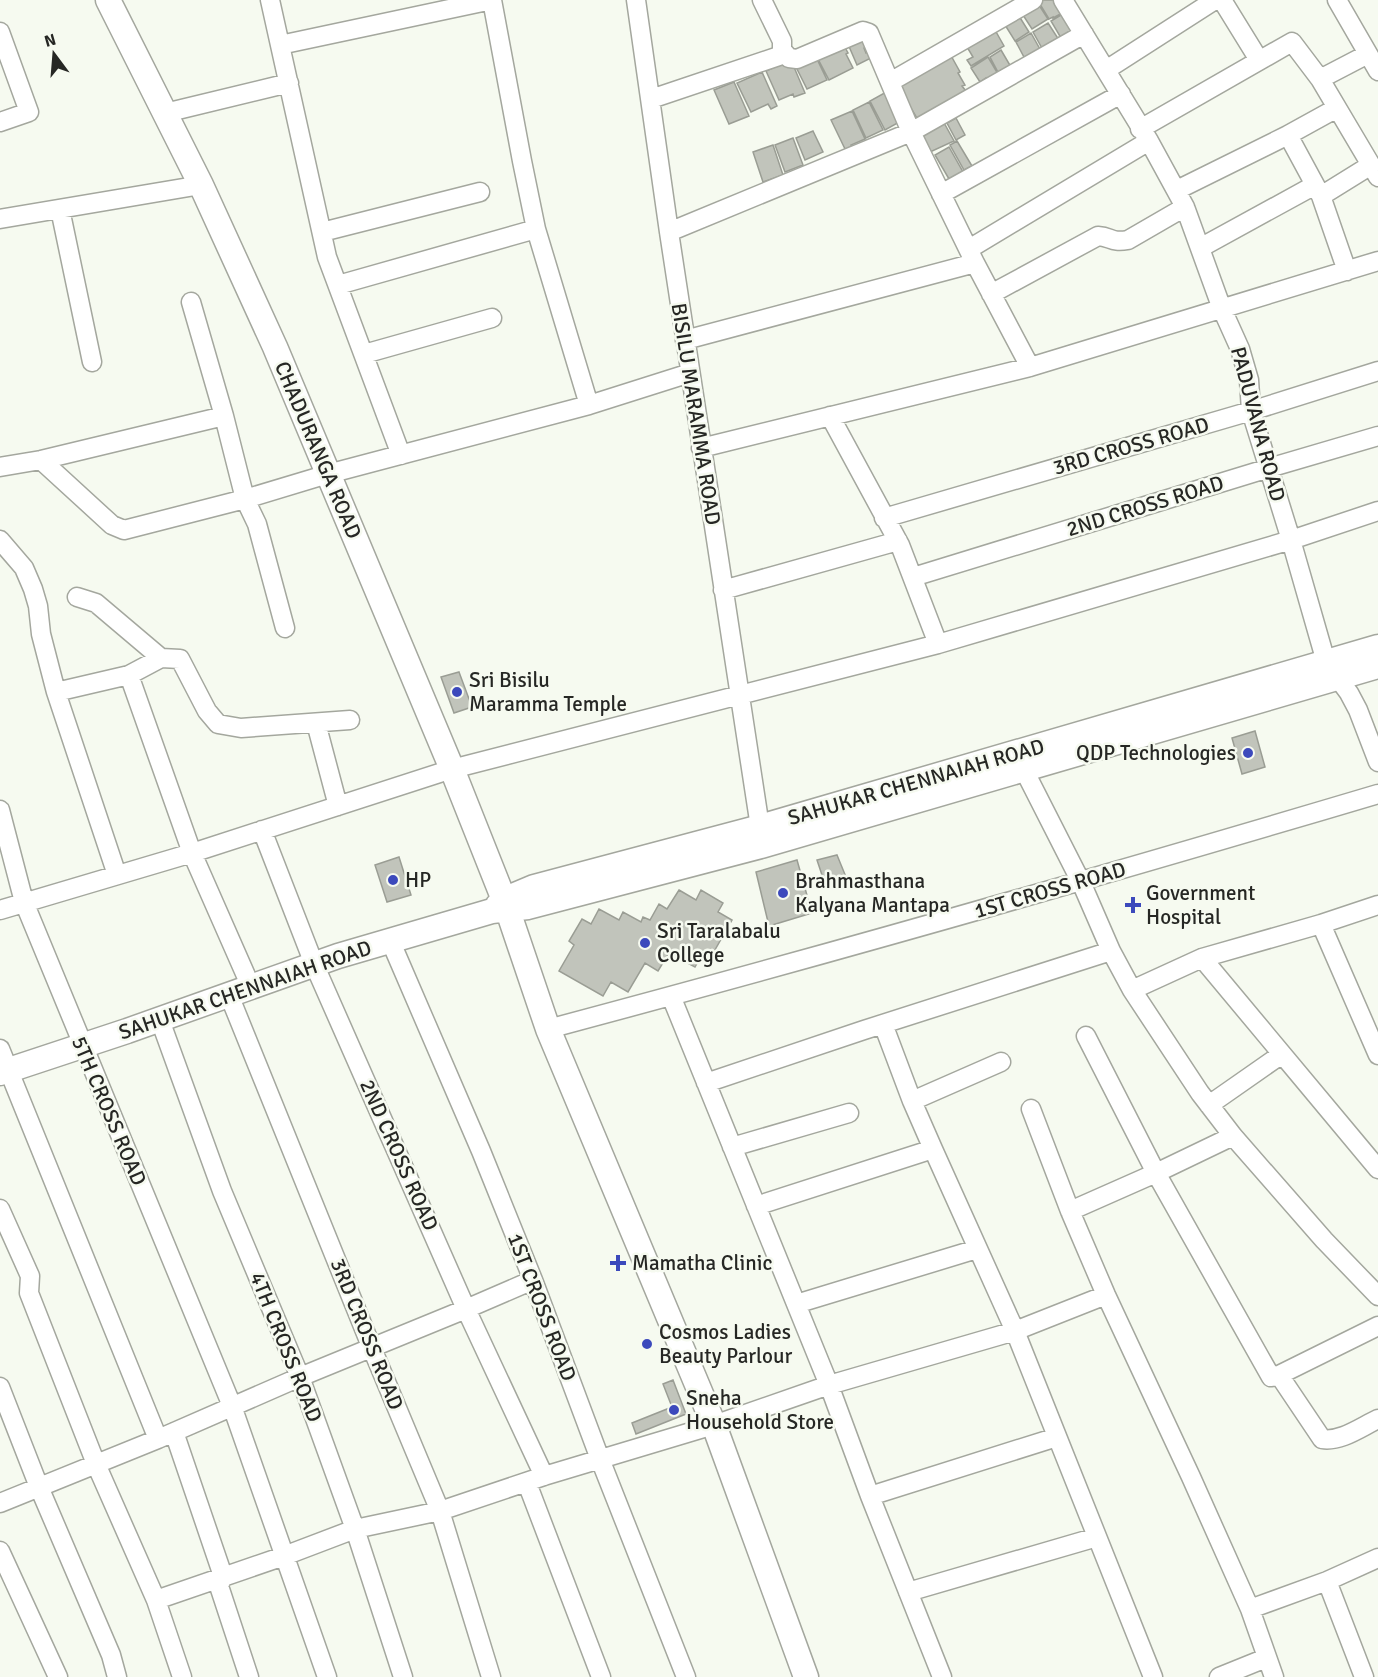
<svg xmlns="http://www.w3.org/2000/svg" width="1378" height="1677" viewBox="0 0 1378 1677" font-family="Signika,sans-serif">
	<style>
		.building { fill: #c1c4bb; stroke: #9a9d94; stroke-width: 1.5 }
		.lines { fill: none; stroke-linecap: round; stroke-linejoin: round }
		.street-casing { stroke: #a4a79e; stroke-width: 21 }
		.secondary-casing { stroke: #a4a79e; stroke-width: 27 }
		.street { stroke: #fff; stroke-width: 18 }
		.secondary { stroke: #fff; stroke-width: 24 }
		.poi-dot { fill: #3c49bc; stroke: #f6faf0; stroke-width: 2 }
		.labels { text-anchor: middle; stroke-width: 5; stroke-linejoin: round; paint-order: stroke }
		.street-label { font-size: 21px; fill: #262724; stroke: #f6faf0 }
		.poi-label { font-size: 21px; fill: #262724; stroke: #f6faf0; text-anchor: start }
	</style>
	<rect width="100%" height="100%" fill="#f6faf0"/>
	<path class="building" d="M1039,0h21l6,11 -13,7v-1l-4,2 -11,-18z
		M1037,2l11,17 -16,10 -11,-17z
		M1066,12l11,17 -16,9 -10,-17z
		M1019,16l10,16 -14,9 -10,-16z
		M1048,23l11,17 -16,10 -10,-18z
		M995,30l9,16 -33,20 -4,-6 6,-3 -6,-10z
		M1031,33l10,18 -16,8 -9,-17z
		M861,37l5,10 -2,1 2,5 4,-2 3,6 -16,8 -9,-21z
		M843,44l5,9 -2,1 7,14 -24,12 -12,-23z
		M1001,50l10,17 -12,7 -9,-17z
		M949,52l11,20 -2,1 7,12 -3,1 4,5 -48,29 -22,-37z
		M816,57l11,23 -20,9 -11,-22z
		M988,57l10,17 -11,7 -1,-3 -6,4 -9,-14z
		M791,60l14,33 -11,4 -1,-3 -14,6 -13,-29z
		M762,72l15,34 -6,3 -3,-5 -17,8 -14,-29z
		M734,82l15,34 -20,8 -15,-34z
		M888,91l15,29 -18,10 -15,-29z
		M869,102l14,28 -17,8 -13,-28z
		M852,111l13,28 -14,6 2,3 -7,3 -15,-31z
		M956,118l9,17 -9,5 -9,-17z
		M943,121l11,20 -24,11 -10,-19z
		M813,131l10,21 -18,8 -9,-22z
		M793,138l10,27 -18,7 -10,-27z
		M957,141l15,25 -8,4 -14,-25z
		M773,145l10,30 -20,7 -10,-30z
		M949,147l14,25 -14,7 -14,-24z
		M459,672l13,35 -18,6 -13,-36z
		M1255,731l10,36 -23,7 -10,-36z
		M837,855l9,22 -21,7 -8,-24z
		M399,857l12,38 -24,7 -12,-37z
		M797,860l15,53 -43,13 -13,-54z
		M679,890l17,10 5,-10 22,13 -5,9 14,8 -20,35 -8,-4 -9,16 -26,-14 -11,18 -13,-8 -17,29 -17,-10 -8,14 -44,-25 15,-26 -5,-4 13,-22 9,5 8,-15 20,11 4,-8 18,10 2,-5 7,3 9,-16 8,5z
		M673,1380l13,34 -50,20 -4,-11 40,-16 -9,-23z"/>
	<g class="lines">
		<defs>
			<path id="street" d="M270,0l57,257 74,198
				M492,0l30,161 14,68 53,176
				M636,0l33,232 91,595
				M1063,0l86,141 36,66 37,102 18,40 9,31 2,31 40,129 35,122 23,31 9,17 20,52
				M1222,0l37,60
				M1337,0l41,71
				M0,32l29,80 -29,10
				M280,45l212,-45
				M782,50l7,8 8,1 66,-28 6,2 42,99 64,131
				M1106,70l109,-70
				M1320,79l48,-25
				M890,82l143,-82
				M651,99l128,-43 3,-6v-9l-20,-41
				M165,113l124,-30
				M1140,129l152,-87 28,37 58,98
				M1288,135l49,-27
				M1177,190l111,-55 33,61 26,75
				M941,194l180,-100
				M1321,196l50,-31
				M60,209l32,153
				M0,219l201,-34
				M322,232l158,-40
				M669,232l242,-100 173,-98
				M1200,248l115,-63
				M969,249l180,-108
				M338,285l198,-56
				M991,294l107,-58c14,1 13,7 30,4l57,-33
				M191,302l33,114
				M685,340l290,-77 55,104
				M364,354l128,-36
				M830,416l70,129 38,99
				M701,448l329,-81 348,-106
				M41,460l71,65 12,5 121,-31 12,25 28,104
				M0,467l41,-7 183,-44 21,83 83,-25 261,-69 101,-32
				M884,518l367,-107 127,-40
				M0,540l24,28 9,21 5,17 3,28 15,58 61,183
				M913,577l356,-109 109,-32
				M723,590l175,-49
				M77,597l19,6 65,55
				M129,675l63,178 59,134
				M56,692l73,-17 32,-17 19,1 27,52 11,13 23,4 109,-8
				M316,723l22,83
				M1019,760l62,122 30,69 21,39 68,103 33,43 91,104 54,56
				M0,810l24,92 208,504 95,271
				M262,830l52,134 152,345 78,167
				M0,910l192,-57 260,-84 486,-125 353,-104 87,-29
				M1321,924l57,131
				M390,940l91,211 52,129 67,179 86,218
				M1202,958l176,211
				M1132,990l70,-32 119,-34 57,-19
				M229,995l142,351 69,165 51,166
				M671,996l158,389 41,111 72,181
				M160,1020l62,171 78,186 55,152 48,148
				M883,1024l29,77 21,48 82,182 138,346
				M548,1029c278,-74 554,-153 830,-235
				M1086,1036l70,137 115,204 8,-2 99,-49
				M0,1049l158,390
				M706,1083l158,-53 247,-79
				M912,1101l89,-39
				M1209,1105l73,-51
				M1031,1109l39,102 36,84 85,182 59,132 24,68
				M732,1147l117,-34
				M756,1206l177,-57
				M0,1209l30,67 -1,17 67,171 60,136 26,77
				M1070,1211l86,-38 77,-37
				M796,1304l181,-55
				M1279,1375l43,64c19,3 39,-12 56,-20
				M0,1387l39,100 72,168 6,22
				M174,1432l49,144 -4,10 30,91
				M527,1483l74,194
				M870,1496l187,-59
				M0,1503l158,-64 142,-62 166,-68 67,-29
				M0,1551l58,126
				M1327,1581l37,96
				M908,1592l189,-55
				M156,1600l128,-44 71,-27 85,-18 104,-35 170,-51 115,-40 186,-54 91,-36
				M1250,1609l77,-28 51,-23
				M1219,1677l47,-19"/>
			<path id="secondary" d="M108,0l93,185 74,162 177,422 54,136 42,124 166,396 92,252
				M498,905l5,-5 31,-13 226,-60 618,-180
				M0,1073l127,-42 211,-75 154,-45 36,-4 233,-61 617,-180"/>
		</defs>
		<use href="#street" class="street-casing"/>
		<use href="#secondary" class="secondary-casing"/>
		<use href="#street" class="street"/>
		<use href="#secondary" class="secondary"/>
	</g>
	<g class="poi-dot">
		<circle cx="457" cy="692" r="6"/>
		<circle cx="1248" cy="753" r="6"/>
		<circle cx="393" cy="880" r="6"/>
		<circle cx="783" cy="893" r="6"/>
		<path d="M1130 896h6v6h6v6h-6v6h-6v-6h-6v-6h6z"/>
		<circle cx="645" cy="943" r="6"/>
		<path d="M615 1254h6v6h6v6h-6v6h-6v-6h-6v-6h6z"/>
		<circle cx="647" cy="1344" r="6"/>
		<circle cx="674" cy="1410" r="6"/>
	</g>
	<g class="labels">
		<g class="street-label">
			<text transform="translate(696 414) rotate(81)" y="7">BISILU MARAMMA ROAD</text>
			<text transform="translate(1258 424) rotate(75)" y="7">PADUVANA ROAD</text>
			<text transform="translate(1131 446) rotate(-16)" y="7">3RD CROSS ROAD</text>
			<text transform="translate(318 450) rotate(67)" y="7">CHADURANGA ROAD</text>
			<text transform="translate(1145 506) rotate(-17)" y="7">2ND CROSS ROAD</text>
			<text transform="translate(916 782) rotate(-16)" y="7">SAHUKAR CHENNAIAH ROAD</text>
			<text transform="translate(1050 890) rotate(-16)" y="7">1ST CROSS ROAD</text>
			<text transform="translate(245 990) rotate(-19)" y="7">SAHUKAR CHENNAIAH ROAD</text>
			<text transform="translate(109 1111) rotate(67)" y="7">5TH CROSS ROAD</text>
			<text transform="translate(399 1155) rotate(66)" y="7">2ND CROSS ROAD</text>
			<text transform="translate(542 1307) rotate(69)" y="7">1ST CROSS ROAD</text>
			<text transform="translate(367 1334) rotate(68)" y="7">3RD CROSS ROAD</text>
			<text transform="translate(286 1347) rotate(68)" y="7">4TH CROSS ROAD</text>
		</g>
		<g class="poi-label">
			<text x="469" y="687">Sri Bisilu<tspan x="469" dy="24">Maramma Temple</tspan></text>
			<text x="1236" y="760" text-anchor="end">QDP Technologies</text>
			<text x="405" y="887">HP</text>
			<text x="795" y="888">Brahmasthana<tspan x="795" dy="24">Kalyana Mantapa</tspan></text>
			<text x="1146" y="900">Government<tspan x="1146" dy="24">Hospital</tspan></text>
			<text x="657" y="938">Sri Taralabalu<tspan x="657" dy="24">College</tspan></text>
			<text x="632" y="1270">Mamatha Clinic</text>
			<text x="659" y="1339">Cosmos Ladies<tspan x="659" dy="24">Beauty Parlour</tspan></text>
			<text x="686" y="1405">Sneha<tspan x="686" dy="24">Household Store</tspan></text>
		</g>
	</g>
	<g transform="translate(54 54) rotate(344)" stroke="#f6faf0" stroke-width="4.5" paint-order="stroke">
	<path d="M0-4.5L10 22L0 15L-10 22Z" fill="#262724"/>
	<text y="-9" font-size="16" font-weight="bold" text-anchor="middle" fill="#262724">N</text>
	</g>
</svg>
